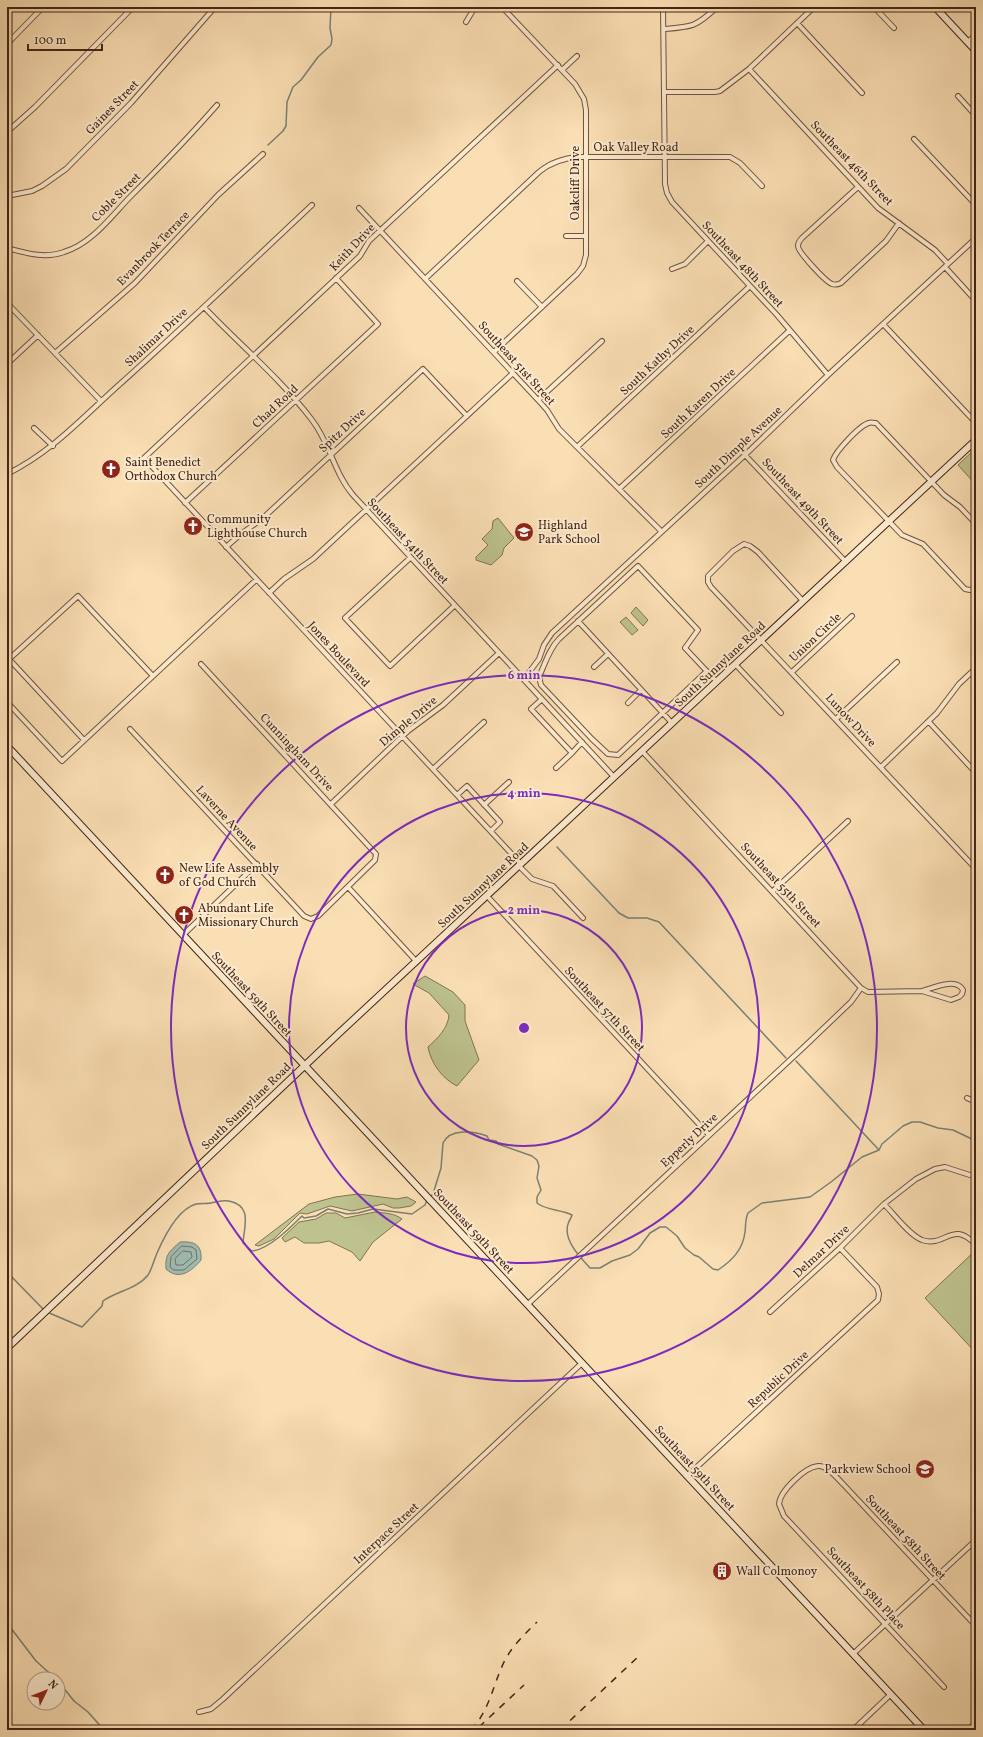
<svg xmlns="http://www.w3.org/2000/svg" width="983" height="1737" viewBox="0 0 983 1737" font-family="Vollkorn,serif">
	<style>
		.green { fill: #bdc28e; stroke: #807452 }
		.water { fill: #9fbcb2; stroke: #7a8074 }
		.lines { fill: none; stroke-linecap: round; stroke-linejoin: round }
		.shore { stroke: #717064; stroke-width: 1 }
		.stream { stroke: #7a8074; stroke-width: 1.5 }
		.minor-casing { stroke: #71543e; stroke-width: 6 }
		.secondary-casing { stroke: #432516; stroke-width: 8 }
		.minor { stroke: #fceace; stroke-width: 4 }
		.secondary { stroke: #fceace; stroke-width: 6 }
		.rail { stroke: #432516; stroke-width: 1.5; stroke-dasharray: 7 7; stroke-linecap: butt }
		.ring { fill: none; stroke: #7b2cbf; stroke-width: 2 }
		.labels { text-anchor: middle; stroke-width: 4; stroke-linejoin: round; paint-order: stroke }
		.street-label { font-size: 12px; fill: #432516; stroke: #fceace }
		.poi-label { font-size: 12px; fill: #432516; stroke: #fceace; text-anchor: start }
		.centre { fill: #7b2cbf; stroke: #fceace; stroke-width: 2 }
		.ring-label { font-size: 12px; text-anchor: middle; font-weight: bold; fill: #7b2cbf; stroke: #fceace; stroke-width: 4; stroke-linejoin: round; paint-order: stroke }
	</style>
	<rect width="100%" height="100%" fill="#fbdfb4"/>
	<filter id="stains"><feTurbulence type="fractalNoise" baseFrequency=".005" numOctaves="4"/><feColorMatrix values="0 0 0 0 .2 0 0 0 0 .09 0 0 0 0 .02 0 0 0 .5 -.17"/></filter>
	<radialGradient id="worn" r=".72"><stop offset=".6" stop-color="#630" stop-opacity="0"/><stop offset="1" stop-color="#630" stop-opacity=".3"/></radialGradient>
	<path class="green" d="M976,448v37l-18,-20z
		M498,518l16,20 -10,10 -2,7 -11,10 -15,-5v-3l12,-12 -6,-6 10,-10 1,-8z
		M636,607l12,13 -5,6 -12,-13z
		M626,617l12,13 -6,5 -12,-13z
		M425,976l28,16 12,13v16l14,39 -22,26c-14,-7 -26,-22 -29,-39 10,-9 20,-19 21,-32l-20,-22 -16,-9z
		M358,1194l39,5 10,-2 9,5 -5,4 -12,2h-6l-10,-4 -31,7 -22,-5 -23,8 -7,-1 -26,26 -15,7 -4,-1 54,-41 26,-7z
		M375,1212c9,1 19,1 27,7l-29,23 -13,19 -8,-9 -23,-11 -10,2h-15l-9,-6 -10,5 -3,-4 17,-16 17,-3 10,-6h10l9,5z
		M976,1250v103l-51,-55z"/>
	<path class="water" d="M180,1242c15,-1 22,3 21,18 -9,11 -22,21 -35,9 -1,-15 3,-17 14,-27z"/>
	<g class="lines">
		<path class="shore" d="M182,1246l10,1 4,3 1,9 -13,11h-10l-4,-3 1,-10z
			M183,1251l8,1 1,5 -9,8h-7l-1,-6z"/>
		<path class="stream" d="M268,145l15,-14 3,-5 1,-24 6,-15 8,-7 17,-23 13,-12 1,-6 -2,-11 1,-21
			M557,847l62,66 9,5h19l12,4 127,136
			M796,1061l83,89
			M430,1197l3,-3 8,-26 2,-25c7,-15 31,-12 44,-7l2,4 7,1 2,3 34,12 5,4 2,6 -2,12 4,12 -4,7v6c10,8 24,6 35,12 -1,4 -3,5 -4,9 -5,16 12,33 22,44h10l12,-7 18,-6 8,-6 12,-16 10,-6h6l5,4 6,5 8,12 9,7 5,2 14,12 5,1c15,-10 25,-21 27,-38 1,-7 0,-13 3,-19l14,-10 48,-6 21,-15 31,-25 17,-7 3,-6 21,-18 9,-4h8l18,6 15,2 23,11
			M7,1272l37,38
			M47,1312l35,15 20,-21 1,-5c14,-10 34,-12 45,-26 4,-6 6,-15 9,-22 7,-16 21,-44 39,-49 4,-1 10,0 15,-1 6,-1 11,-3 18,-2 24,5 15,25 14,42l9,8c16,-1 39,-24 50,-35l2,2 12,-2 12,-7 19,5 11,-1 15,-4 39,5 13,-9 2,-5
			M7,1623l29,38 20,18
			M58,1681l16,20 14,11 16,18
			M963,1730l13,-10"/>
		<defs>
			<path id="minor" d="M663,7l2,177 2,9 5,9 105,113 51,60
				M874,7l20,21
				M466,22l9,-15
				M797,23l65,70
				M664,29c28,-2 32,-2 53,-22
				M968,42l8,-8
				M7,44l36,-37
				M749,69l129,139 57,42 13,14
				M562,70l15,-14
				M664,92h51l5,-1 29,-22 65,-62
				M958,96l18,20
				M7,132l28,-25 98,-100
				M914,139l62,66
				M858,187l-56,51c-2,2 -4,5 -4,8 0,6 27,35 34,38 3,1 5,1 9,-1l45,-42 13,-18
				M7,196l25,-5 10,-5 24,-17 65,-66 84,-96
				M359,208l179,192 9,10 12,19 102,102
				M566,236h19
				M7,248c19,5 38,11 57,4 27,-8 46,-34 65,-54 30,-30 60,-61 88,-93
				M945,267l31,34
				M672,269l13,-5 23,-23
				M425,279l114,-107c12,-10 24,-14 40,-15h151l10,6 22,23
				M517,281l25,26
				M7,303l94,98
				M204,307c35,37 77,72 108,113 18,23 22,53 41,75l261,282
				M883,324l93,99
				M494,352l83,-78 6,-8 3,-11v-145l-2,-11 -9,-15 -73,-77
				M55,353l80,-70 83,-88 45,-41
				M7,364l31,-29
				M538,400l64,-59
				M34,428l19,18
				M577,447l173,-161
				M745,455l101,107
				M7,474c45,-22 76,-57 113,-90 65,-58 128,-119 192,-179
				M619,489l170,-158
				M185,503l193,-179 -42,-46
				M976,524l-16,-17 -16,-12 -68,-72c-3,0 -5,-1 -7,0 -9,2 -33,28 -36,37l4,7 65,68 21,9 42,45 5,1 6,-2
				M226,547l15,-13 22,-16 160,-149 44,47
				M410,558l-65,60 45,48 64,-60
				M269,593l15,-14 29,-20 200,-186
				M803,601l-45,-49 -8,-6 -6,-2 -11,7 -25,25v6l3,5 265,282
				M578,621l94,102
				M9,659l75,81
				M7,661l71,-65 75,80
				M735,664l46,49
				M594,667l14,-13
				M707,671l-89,84 -10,-1 -16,-15 -51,-54 -2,-8c6,-13 10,-28 20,-38l79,-73 60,64 -13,18 32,34
				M792,672l60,-56
				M972,672l4,5
				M524,679l15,-20 5,-14 8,-12 193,-178 83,-80 148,-137
				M542,699l-11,10 41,44 -16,15
				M7,702l55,59 194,-181
				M628,703l13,-13
				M836,719l61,-57
				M929,722l47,51
				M130,729l174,187 7,3 7,-3 57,-56 1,-6 -175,-190
				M642,751l219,237 7,4 54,-1 29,9 8,-3 3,-3 1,-4c-7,-13 -30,-2 -41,1
				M572,753l10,-11
				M881,767l56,-54 22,-29 17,-16
				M433,769l51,-47
				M457,795l10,-9 33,36 -9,9
				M331,804l77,-73 35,-26 56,-52
				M484,805l25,-23
				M521,864l-377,-406 216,-202 9,-15 189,-176
				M519,866l13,13 21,7 30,32
				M348,887l68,74
				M773,891l75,-70
				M487,896l222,239
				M183,935l74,-71
				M967,1098l9,4
				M884,1204c10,10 25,31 38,36 24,8 30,-21 54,5
				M528,1304l277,-258 46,-44 10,-14
				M770,1312l70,-64 44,-44 32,-25 19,-10 10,-2 31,10
				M687,1476l191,-176 1,-6 -2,-7 -37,-39
				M853,1654l123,-114
				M944,1687l-160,-171 -5,-12c1,-13 26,-37 39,-38 9,-1 19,12 25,18l133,142
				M199,1712l12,-3 12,-10 359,-336
				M853,1730l38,-36"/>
			<path id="secondary" d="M935,7l41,44
				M7,746l917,984
				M7,1348l330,-313 639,-595"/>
		</defs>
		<use href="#minor" class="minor-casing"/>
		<use href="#secondary" class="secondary-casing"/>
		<use href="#minor" class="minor"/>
		<use href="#secondary" class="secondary"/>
		<path class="rail" d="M479,1727l45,-42
			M471,1730c19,-20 22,-46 34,-70 8,-15 20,-26 32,-38
			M560,1730l80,-75"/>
	</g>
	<g class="ring">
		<circle cx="524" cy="1028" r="118"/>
		<circle cx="524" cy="1028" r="235"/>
		<circle cx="524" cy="1028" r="353"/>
	</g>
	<defs>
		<symbol id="church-disc" viewBox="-11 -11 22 22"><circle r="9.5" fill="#8f2418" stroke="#fceace"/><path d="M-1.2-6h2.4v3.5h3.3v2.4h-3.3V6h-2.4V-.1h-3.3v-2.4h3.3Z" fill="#fff"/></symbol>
		<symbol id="school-disc" viewBox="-11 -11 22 22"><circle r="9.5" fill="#8f2418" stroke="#fceace"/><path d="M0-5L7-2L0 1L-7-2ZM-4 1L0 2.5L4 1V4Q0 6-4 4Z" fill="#fff"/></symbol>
		<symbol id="building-disc" viewBox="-11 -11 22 22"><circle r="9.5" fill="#8f2418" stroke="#fceace"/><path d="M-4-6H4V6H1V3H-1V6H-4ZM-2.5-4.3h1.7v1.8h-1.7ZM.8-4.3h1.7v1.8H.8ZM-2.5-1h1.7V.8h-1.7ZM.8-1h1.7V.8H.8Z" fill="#fff"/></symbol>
	</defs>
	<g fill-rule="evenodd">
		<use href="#church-disc" x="100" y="458" width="22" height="22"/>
		<use href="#church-disc" x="182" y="515" width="22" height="22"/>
		<use href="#school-disc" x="513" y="521" width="22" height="22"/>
		<use href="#church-disc" x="154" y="864" width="22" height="22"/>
		<use href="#church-disc" x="173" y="904" width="22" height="22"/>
		<use href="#school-disc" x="914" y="1458" width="22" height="22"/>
		<use href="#building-disc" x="711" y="1560" width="22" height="22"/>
	</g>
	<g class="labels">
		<g class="street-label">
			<text transform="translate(112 107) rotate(-46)" y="4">Gaines Street</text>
			<text x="636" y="151">Oak Valley Road</text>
			<text transform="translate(852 163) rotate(46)" y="4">Southeast 46th Street</text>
			<text transform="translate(575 183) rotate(-90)" y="4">Oakcliff Drive</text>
			<text transform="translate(116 197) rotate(-45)" y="4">Coble Street</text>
			<text transform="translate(352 247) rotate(-47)" y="4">Keith Drive</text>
			<text transform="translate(153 248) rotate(-46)" y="4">Evanbrook Terrace</text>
			<text transform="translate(743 264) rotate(47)" y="4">Southeast 48th Street</text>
			<text transform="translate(156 337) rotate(-43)" y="4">Shalimar Drive</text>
			<text transform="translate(657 360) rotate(-43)" y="4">South Kathy Drive</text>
			<text transform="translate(517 363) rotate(48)" y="4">Southeast 51st Street</text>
			<text transform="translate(698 403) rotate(-43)" y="4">South Karen Drive</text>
			<text transform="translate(275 406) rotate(-43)" y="4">Chad Road</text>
			<text transform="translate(342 430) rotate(-43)" y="4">Spitz Drive</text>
			<text transform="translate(738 447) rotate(-43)" y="4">South Dimple Avenue</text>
			<text transform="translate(803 501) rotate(47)" y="4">Southeast 49th Street</text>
			<text transform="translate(408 541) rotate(47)" y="4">Southeast 54th Street</text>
			<text transform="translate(815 637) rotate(-43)" y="4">Union Circle</text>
			<text transform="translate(339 654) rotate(47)" y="4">Jones Boulevard</text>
			<text transform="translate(720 664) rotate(-43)" y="4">South Sunnylane Road</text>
			<text transform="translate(851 720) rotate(47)" y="4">Lunow Drive</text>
			<text transform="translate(408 721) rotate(-40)" y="4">Dimple Drive</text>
			<text transform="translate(297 752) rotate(47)" y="4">Cunningham Drive</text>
			<text transform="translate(227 818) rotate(47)" y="4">Laverne Avenue</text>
			<text transform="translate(483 885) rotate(-43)" y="4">South Sunnylane Road</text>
			<text transform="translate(781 885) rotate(47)" y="4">Southeast 55th Street</text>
			<text transform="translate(252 994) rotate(47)" y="4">Southeast 59th Street</text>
			<text transform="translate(605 1009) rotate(47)" y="4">Southeast 57th Street</text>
			<text transform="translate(246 1106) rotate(-44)" y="4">South Sunnylane Road</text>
			<text transform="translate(689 1140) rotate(-43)" y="4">Epperly Drive</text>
			<text transform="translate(474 1231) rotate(47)" y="4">Southeast 59th Street</text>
			<text transform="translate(821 1251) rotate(-43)" y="4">Delmar Drive</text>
			<text transform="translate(778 1379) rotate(-43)" y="4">Republic Drive</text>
			<text transform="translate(695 1468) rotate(47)" y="4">Southeast 59th Street</text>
			<text transform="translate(386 1533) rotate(-43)" y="4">Interpace Street</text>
			<text transform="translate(906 1537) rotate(47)" y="4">Southeast 58th Street</text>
			<text transform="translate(866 1588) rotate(47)" y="4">Southeast 58th Place</text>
		</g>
		<g class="poi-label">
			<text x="125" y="466">Saint Benedict<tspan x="125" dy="14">Orthodox Church</tspan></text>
			<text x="207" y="523">Community<tspan x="207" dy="14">Lighthouse Church</tspan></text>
			<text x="538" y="529">Highland<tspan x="538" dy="14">Park School</tspan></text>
			<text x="179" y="872">New Life Assembly<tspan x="179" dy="14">of God Church</tspan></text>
			<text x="198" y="912">Abundant Life<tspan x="198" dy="14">Missionary Church</tspan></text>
			<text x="911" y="1473" text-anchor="end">Parkview School</text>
			<text x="736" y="1575">Wall Colmonoy</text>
		</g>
	</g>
	<circle cx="524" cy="1028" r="6" class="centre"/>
	<g class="ring-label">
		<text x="524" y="679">6 min</text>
		<text x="524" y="797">4 min</text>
		<text x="524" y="914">2 min</text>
	</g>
	<rect width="983" height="1737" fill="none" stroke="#fbdfb4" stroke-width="24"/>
	<rect x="8" y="8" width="967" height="1721" fill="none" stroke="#432516" stroke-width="2"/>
	<rect x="12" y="12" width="959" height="1713" fill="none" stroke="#432516"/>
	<g transform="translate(46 1691) rotate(47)"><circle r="19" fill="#fceace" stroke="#b29b84"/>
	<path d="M0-3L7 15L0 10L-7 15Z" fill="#8f2418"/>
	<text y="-6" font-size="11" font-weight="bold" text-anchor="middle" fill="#432516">N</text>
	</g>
	<path d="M28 44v6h74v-6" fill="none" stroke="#432516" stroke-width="2"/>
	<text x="34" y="44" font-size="12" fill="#432516" stroke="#fceace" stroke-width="3" paint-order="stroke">100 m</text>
	<rect width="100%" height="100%" filter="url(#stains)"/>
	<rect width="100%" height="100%" fill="url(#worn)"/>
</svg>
